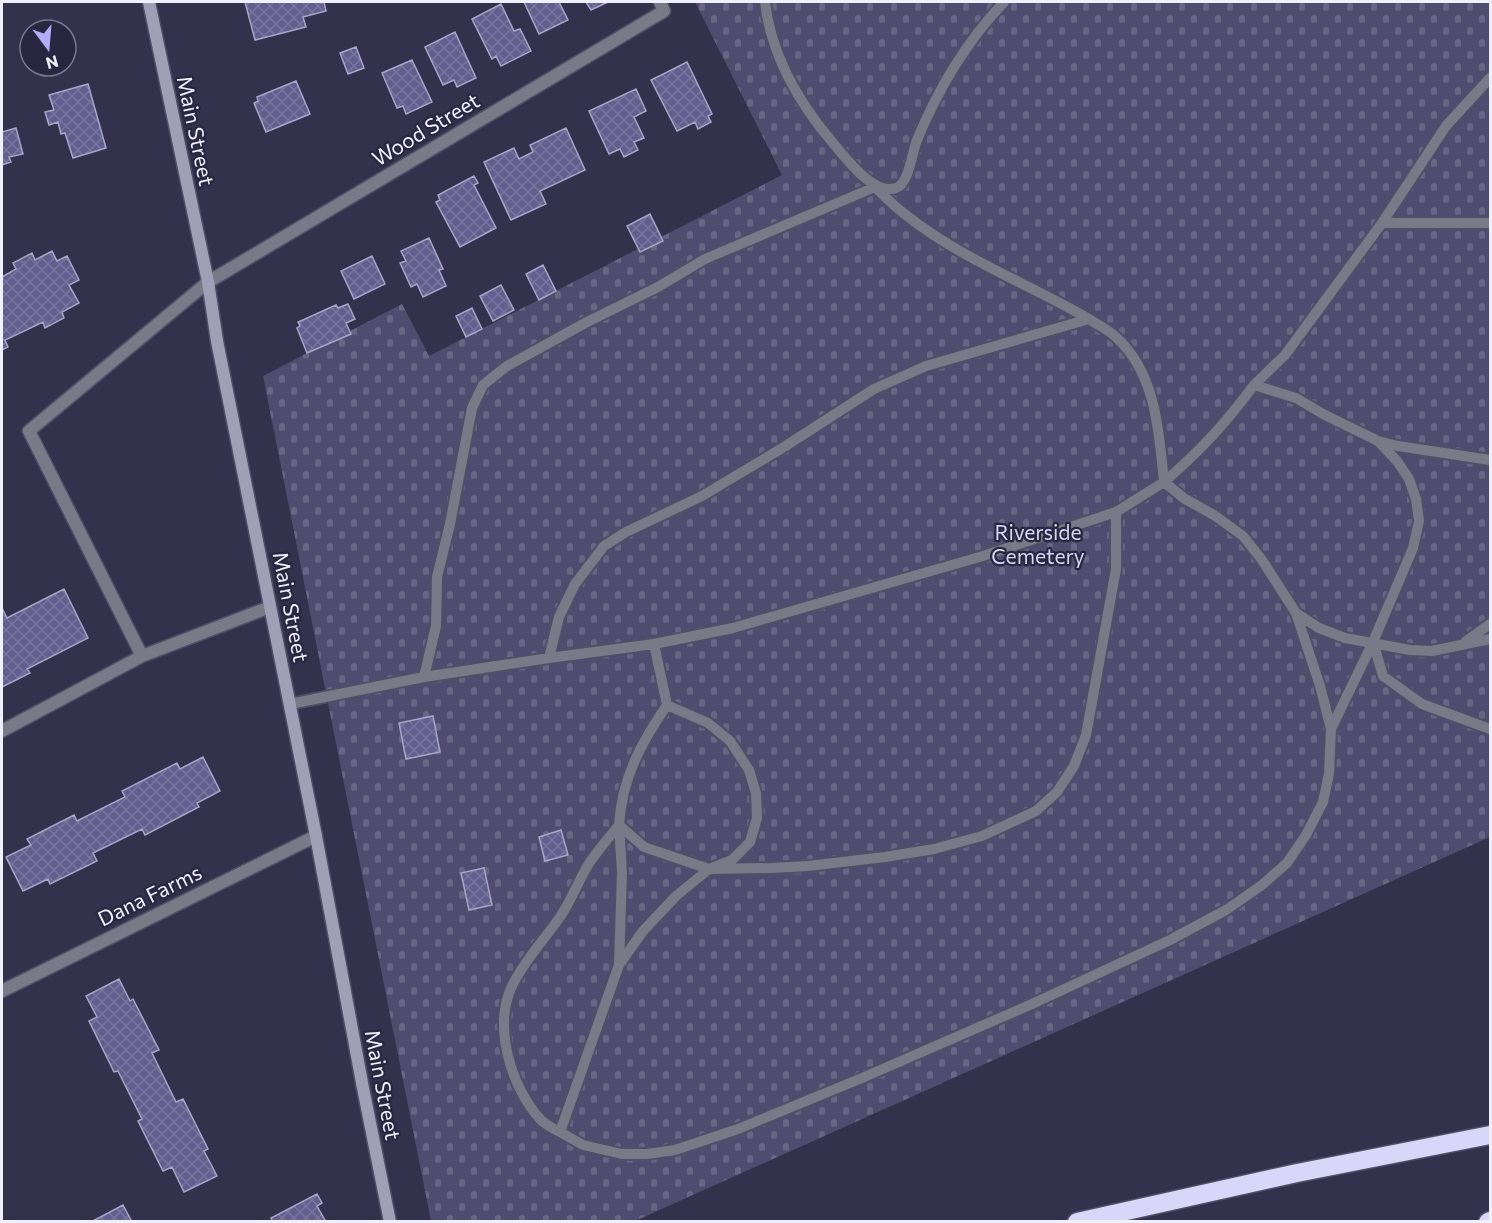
<svg xmlns="http://www.w3.org/2000/svg" width="1492" height="1223" viewBox="0 0 1492 1223" font-family="Commissioner,sans-serif">
	<style>
		.cemetery { fill: url(#cemetery-stones) }
		.building { fill: url(#building-cross-hatch); stroke: #a7a6c6; stroke-width: 1.5 }
		.lines { fill: none; stroke-linecap: round; stroke-linejoin: round }
		.lane-casing { stroke: #514f67; stroke-width: 14 }
		.street-casing { stroke: #514f67; stroke-width: 15 }
		.secondary-casing { stroke: #514f67; stroke-width: 15 }
		.highway-casing { stroke: #514f67; stroke-width: 21 }
		.lane { stroke: #797987; stroke-width: 10 }
		.street { stroke: #797987; stroke-width: 12 }
		.secondary { stroke: #a09fb5; stroke-width: 12 }
		.highway { stroke: #d9d7f9; stroke-width: 18 }
		.labels { text-anchor: middle; stroke-width: 4.5; stroke-linejoin: round; paint-order: stroke }
		.street-label { font-size: 21px; fill: #f0effd; stroke: #292740 }
		.park-label { font-size: 21px; fill: #d7d5f4; stroke: #292740 }
	</style>
	<defs>
		<pattern id="cemetery-stones" width="16" height="16" patternUnits="userSpaceOnUse" patternTransform="scale(1.5)"><rect width="16" height="16" fill="#4f4c70"/><path d="M2 7V4a2 2 0 0 1 4 0v3zM10 15v-3a2 2 0 0 1 4 0v3z" fill="#696685"/></pattern>
		<pattern id="building-cross-hatch" width="8" height="8" patternUnits="userSpaceOnUse" patternTransform="scale(1.5)"><rect width="8" height="8" fill="#625e8e"/><path d="M0 0l8 8M0 8l8-8" fill="none" stroke="#79759f"/></pattern>
	</defs>
	<rect width="100%" height="100%" fill="#33314b"/>
	<path class="cemetery" d="M695,2h795v835l-855,384h-204l-168,-845 139,-72 27,52 353,-181z"/>
	<path class="building" d="M245,2h79l2,9 -23,6 3,10 -51,13z
		M524,2h35l9,18 -29,14z
		M586,2h22l-17,8z
		M501,4l13,27 6,-2 11,22 -30,15 -5,-10 -4,3 -20,-40z
		M455,32l21,46 -19,9 -3,-7 -11,5 -18,-38z
		M356,47l8,21 -16,6 -8,-21z
		M412,60l20,42 -26,12 -3,-8 -6,2 -15,-35z
		M687,62l25,52 -4,2 3,6 -13,7 -3,-7 -18,9 -26,-51z
		M296,81l14,33 -44,18 -12,-29 4,-2 -1,-4z
		M88,84l18,64 -33,10 -8,-25 -4,1 -3,-12 -9,3 -4,-13 9,-2 -5,-15z
		M636,89l10,22 -12,6 10,21 -10,4 4,8 -14,7 -4,-8 -11,5 -20,-43z
		M16,128l7,26 -14,3 2,5 -9,3v-33z
		M566,128l19,42 -45,21 6,13 -35,16 -27,-58 30,-14 5,11 14,-7 -3,-7z
		M474,176l4,7 -4,2 22,43 -36,19 -24,-45 4,-2 -2,-5z
		M650,214l13,27 -23,11 -13,-26z
		M429,238l14,31 -4,1 7,16 -23,11 -6,-13 -6,3 -11,-24 6,-2 -5,-10z
		M52,251l5,10 10,-5 12,24 -10,5 10,18 -17,9 2,6 -19,10 -2,-6 -38,18 3,7 -6,3v-73l14,-8 -3,-6 19,-10 3,7z
		M372,256l13,28 -31,15 -13,-28z
		M543,265l13,26 -17,9 -13,-26z
		M501,285l13,25 -21,11 -13,-25z
		M348,304l7,15 -9,4 5,11 -44,19 -10,-25 3,-2 -2,-4 38,-17 2,3z
		M472,308l10,21 -16,8 -10,-21z
		M64,589l24,49 -61,31 3,4 -28,14v-79l5,10z
		M433,716l7,36 -34,7 -7,-36z
		M203,757l17,34 -23,12 2,4 -54,28 -3,-6 -49,24 4,8 -47,23 -2,-5 -25,12 -17,-34 25,-12 -4,-6 47,-24 3,6 48,-24 -3,-6 55,-28 3,6z
		M561,830l7,25 -23,6 -6,-24z
		M484,868l8,37 -23,5 -8,-37z
		M119,979l11,22 3,-2 26,51 -7,3 24,49 7,-3 25,50 -4,2 13,25 -33,16 -12,-25 -9,4 -25,-50 4,-2 -24,-48 -4,1 -25,-51 8,-4 -11,-21z
		M317,1194l5,9 -5,3 9,16h-53l-2,-4z
		M123,1205l9,17h-41z"/>
	<g class="lines">
		<defs>
			<path id="lane" d="M765,2c6,53 34,101 68,141 13,15 40,53 63,45 13,-4 16,-36 21,-48 21,-51 49,-98 87,-138
				M1490,78l-44,48 -64,97h108
				M1254,385l31,-30 97,-132
				M1296,613l24,73 11,43
				M1466,641l24,-17
				M1373,642l10,34 39,28 68,25
				M654,644l-105,14 10,-41 16,-33 29,-38 22,-14 76,-36 82,-49 90,-58 52,-23 163,-47c9,6 20,11 28,19 39,36 42,94 47,144 37,-32 61,-58 90,-97l42,13 27,16 55,27
				M549,658l-125,19 12,-51 1,-49 13,-53 22,-116 11,-23 24,-19 80,-44 71,-35 47,-28 170,-72c10,10 20,20 31,28 55,44 123,69 183,104
				M290,704l134,-27
				M667,705c-26,38 -45,73 -48,120l25,22 65,22 62,-1 37,-2 77,-9 49,-8 48,-13 54,-25 21,-19 17,-26 12,-31 30,-166v-57
				M619,965l3,-93 -3,-47c-10,13 -22,26 -31,40 -10,17 -17,36 -28,52 -16,23 -35,43 -47,67 -21,41 -2,104 28,136 5,5 13,9 19,12l59,-167 24,-34 33,-35 33,-27 23,-9 18,-18 7,-24 -1,-25 -7,-23 -19,-29 -22,-18 -41,-18 -13,-61 79,-16 250,-72 133,-44 48,-30 21,17 29,16 29,21 19,24 34,53 23,15 26,10 65,12 22,1 58,-12
				M560,1132l23,13 39,9h25l28,-4 63,-21 124,-51 170,-74 138,-64 56,-30 36,-25 25,-22 19,-28 17,-33 6,-28 2,-45 42,-87 40,-94 6,-27 -3,-22 -7,-20 -12,-18 -19,-20 20,5 92,14"/>
			<path id="street" d="M270,607l-128,49 -113,-225 179,-149 456,-271 -4,-9
				M2,731l140,-75
				M2,991l314,-155"/>
			<path id="secondary" d="M149,2l59,280 9,59 99,495 47,252 27,134"/>
			<path id="highway" d="M1077,1222l220,-49 193,-38
				M1488,1222l2,-1"/>
		</defs>
		<use href="#lane" class="lane-casing"/>
		<use href="#street" class="street-casing"/>
		<use href="#secondary" class="secondary-casing"/>
		<use href="#highway" class="highway-casing"/>
		<use href="#lane" class="lane"/>
		<use href="#street" class="street"/>
		<use href="#secondary" class="secondary"/>
		<use href="#highway" class="highway"/>
	</g>
	<g class="labels">
		<g class="street-label">
			<text transform="translate(426 130) rotate(-31)" y="7">Wood Street</text>
			<text transform="translate(195 131) rotate(78)" y="7">Main Street</text>
			<text transform="translate(290 607) rotate(79)" y="7">Main Street</text>
			<text transform="translate(150 896) rotate(-26)" y="7">Dana Farms</text>
			<text transform="translate(382 1085) rotate(79)" y="7">Main Street</text>
		</g>
		<g class="park-label">
			<text x="1038" y="540">Riverside<tspan x="1038" dy="24">Cemetery</tspan></text>
		</g>
	</g>
	<rect width="1492" height="1223" fill="none" stroke="#f0effd" stroke-width="6"/>
	<g transform="translate(48 48) rotate(164)"><circle r="28" fill="#292740" stroke="#79778c" stroke-width="1.5"/>
	<path d="M0-4.5L10 22L0 15L-10 22Z" fill="#b3adf9"/>
	<text y="-9" font-size="16" font-weight="bold" text-anchor="middle" fill="#f0effd">N</text>
	</g>
</svg>
